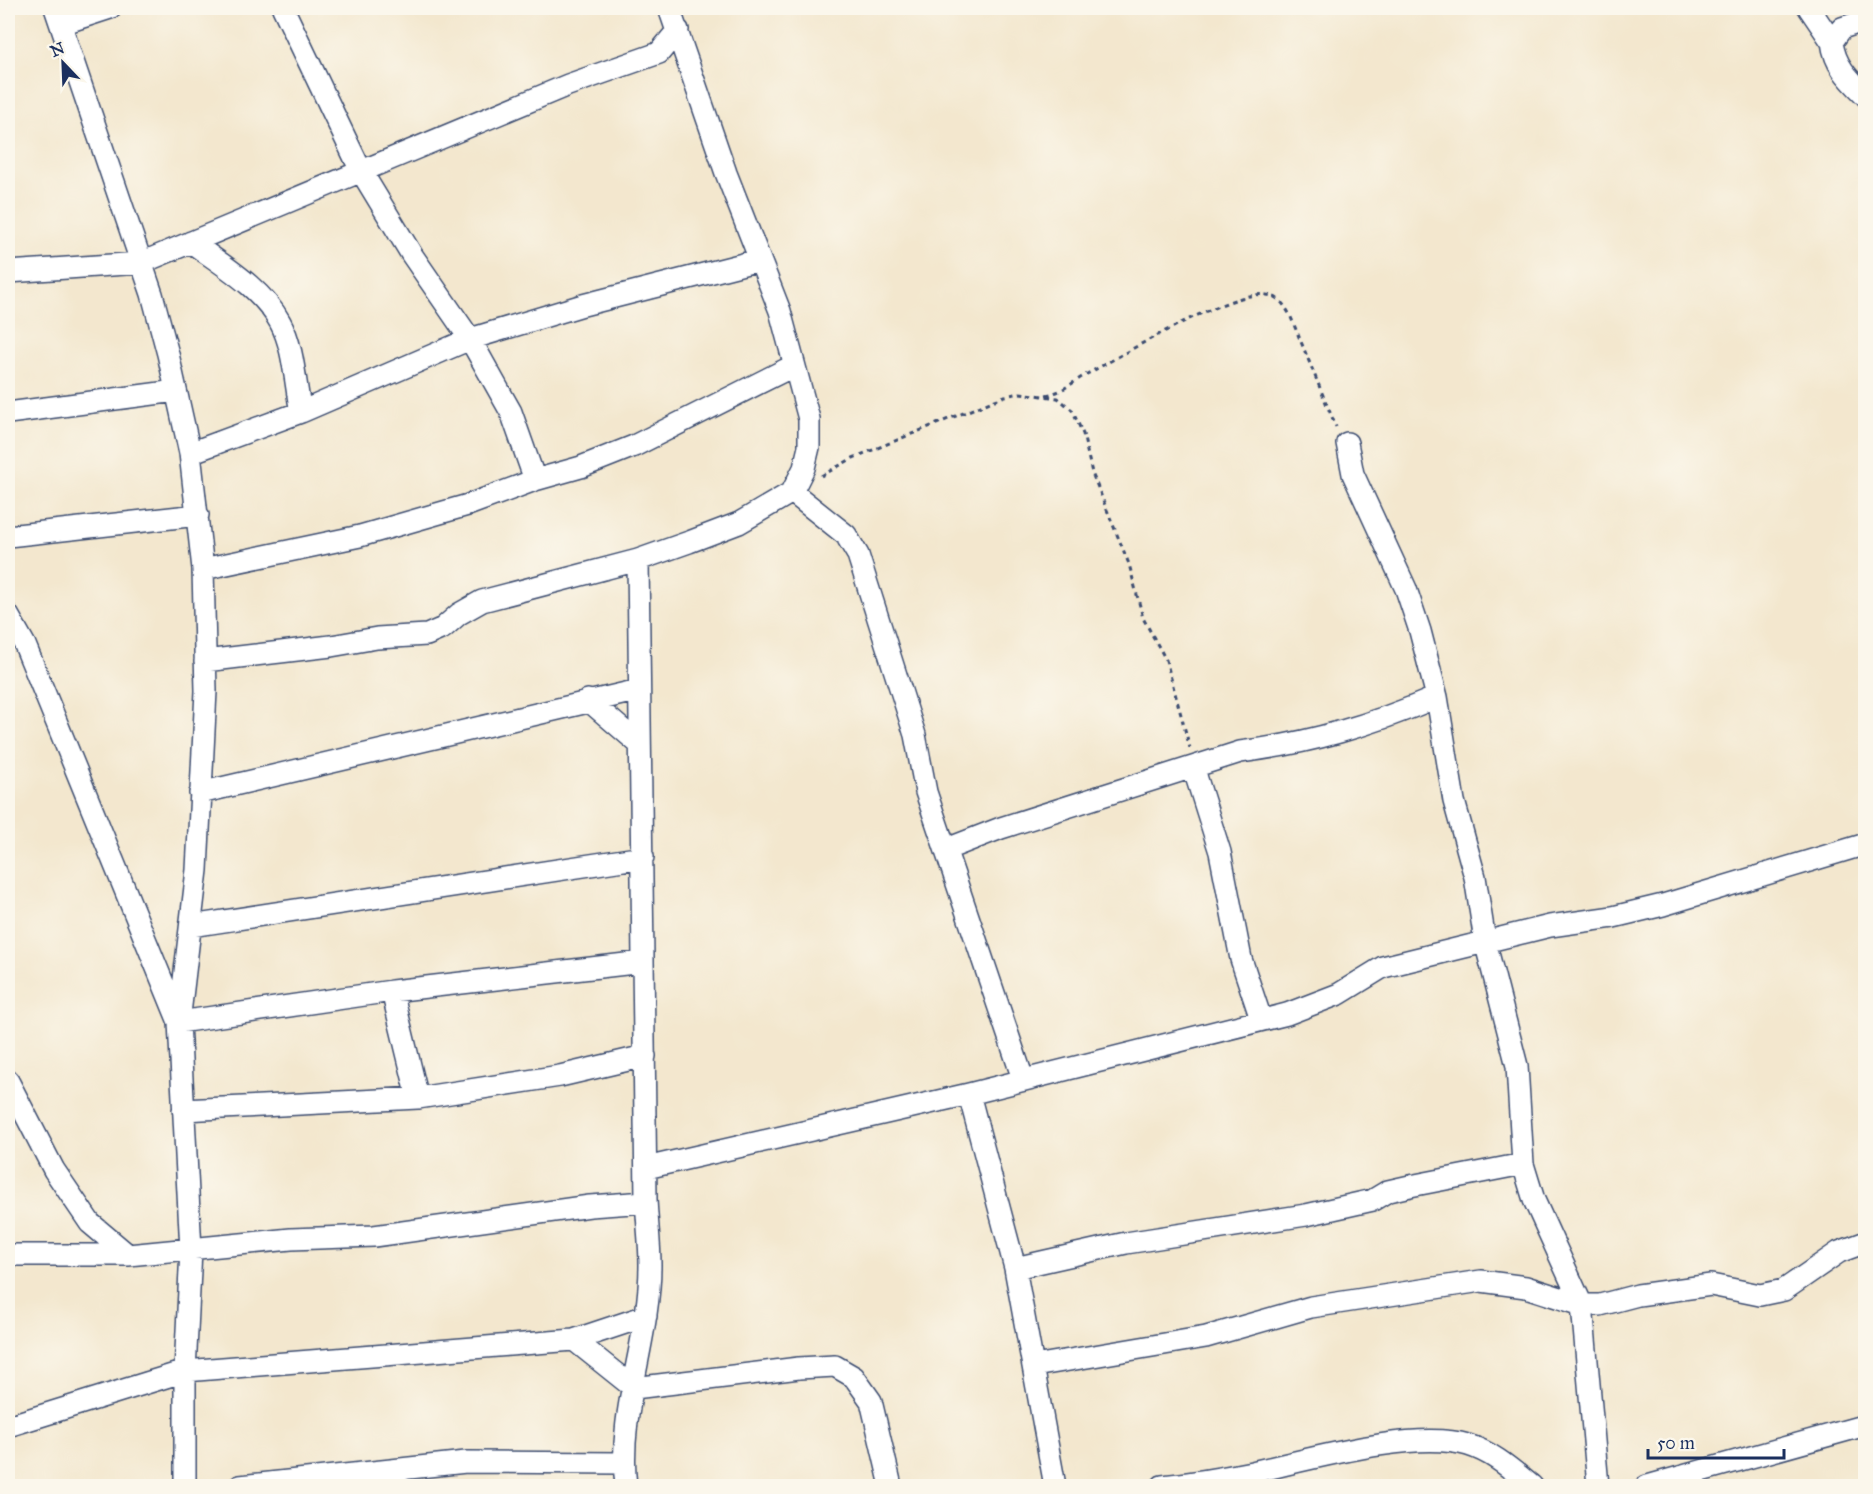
<svg xmlns="http://www.w3.org/2000/svg" width="1873" height="1494" viewBox="0 0 1873 1494" font-family="'IM FELL Great Primer',serif">
	<style>
		.lines { fill: none; stroke-linecap: round; stroke-linejoin: round }
		.minor-casing { stroke: #3b4b6f; stroke-width: 24 }
		.path { stroke: #3b4b6f; stroke-width: 3; stroke-dasharray: 4.5 4.5; stroke-linecap: butt }
		.minor { stroke: #fff; stroke-width: 21 }
	</style>
	<rect width="100%" height="100%" fill="#fbf7ec"/>
	<filter id="ink" filterUnits="userSpaceOnUse"><feTurbulence type="fractalNoise" baseFrequency=".0167" numOctaves="2"/><feDisplacementMap in="SourceGraphic" scale="12" xChannelSelector="R" yChannelSelector="G"/><feConvolveMatrix kernelMatrix="1 2 1 2 8 2 1 2 1" color-interpolation-filters="sRGB"/></filter>
	<filter id="wash" filterUnits="userSpaceOnUse"><feTurbulence type="fractalNoise" baseFrequency=".008" numOctaves="4" result="noise"/><feDisplacementMap in="SourceGraphic" scale="24" xChannelSelector="R" yChannelSelector="G"/><feGaussianBlur stdDeviation="1.35" result="paint"/><feColorMatrix in="noise" values="0 0 0 0 0 0 0 0 0 0 0 0 0 0 0 0 0 1.4 0 .05"/><feComposite in="paint" operator="in"/></filter>
	<g filter="url(#wash)">
		<rect width="100%" height="100%" fill="#f3e7ce"/>
	</g>
	<g filter="url(#ink)">
		<g class="lines">
			<defs>
				<path id="minor" d="M55,8l97,286 16,60 22,99 13,116 3,122 -9,179 -18,152 12,228 -6,121v115
					M283,8l78,163 51,84 58,84 41,73 24,68
					M1809,8l23,34 10,-14 24,-8
					M61,24l49,-16
					M1832,42c3,24 17,37 34,54
					M191,242c31,23 70,45 89,80 14,25 15,62 21,90
					M8,272l133,-9 427,-178 91,-32 19,-23
					M8,413l168,-22
					M1347,443l6,31 53,115 14,42 17,66 17,104 21,76 10,64 32,125 6,98 11,36 48,105 16,181
					M190,453l111,-41 169,-73 113,-34 176,-45
					M792,492l54,43 12,20 57,180 11,57 97,287
					M8,536l190,-21
					M203,569l157,-33 108,-31 67,-25 46,-13 53,-21 159,-80
					M8,615l17,30 154,377 213,-31 251,-29
					M205,661l126,-15 46,-8 50,-3 16,-7 16,-14 23,-13 156,-41 51,-18 50,-19 53,-31 12,-24 5,-21v-28l-29,-108 -54,-138 -57,-165
					M588,700l50,43
					M1197,766l-1,10 24,76 21,107 20,60
					M200,793l439,-103
					M947,849l54,-21 239,-76c71,-9 131,-27 197,-55
					M191,926l452,-69
					M392,991l26,107
					M8,1081l46,89 36,53 38,32
					M969,1094l46,174 40,218
					M183,1110l235,-12 142,-22 85,-20
					M646,1168l323,-74 318,-80 52,-20 44,-27 167,-41 63,-9 50,-12 203,-61
					M8,1255h120l163,-16 83,-3 216,-30 56,-4
					M1015,1268l111,-25 180,-28 67,-15 15,-9 22,-5 113,-22
					M574,1340l60,48 165,-20 36,-2 19,11 17,24 20,85
					M1034,1366l172,-29 105,-30 170,-26 45,6 56,18h18l38,-10 73,-10 49,10 24,-5 55,-38 27,-10
					M8,1426l177,-55 389,-31 72,-24
					M240,1486l226,-24 157,1
					M626,1486c-9,-73 24,-147 24,-221 0,-22 -3,-44 -4,-66 -4,-213 -7,-426 -8,-639
					M1162,1486c30,-3 60,-8 90,-14 56,-12 162,-43 216,-27 26,8 44,25 64,41
					M1647,1486l219,-61"/>
			</defs>
			<use href="#minor" class="minor-casing"/>
			<path class="path" d="M1046,395c17,-3 27,-13 41,-21 34,-18 146,-86 180,-79 13,2 17,10 23,20l46,112
				M821,476l32,-18 152,-62 15,-3 38,5 14,12 11,24 9,39 37,91 14,54 23,42 24,88"/>
			<use href="#minor" class="minor"/>
		</g>
	</g>
	<rect width="1873" height="1494" fill="none" stroke="#fbf7ec" stroke-width="30"/>
	<g transform="translate(63 63) rotate(337)" stroke="#fbf7ec" stroke-width="4.5" paint-order="stroke">
	<path d="M0-4.5L10 22L0 15L-10 22Z" fill="#1b2f5e"/>
	<text y="-9" font-size="16" font-weight="bold" text-anchor="middle" fill="#1b2f5e">N</text>
	</g>
	<path d="M1648 1449v9h136v-9" fill="none" stroke="#1b2f5e" stroke-width="3"/>
	<text x="1657" y="1449" font-size="18" fill="#1b2f5e" stroke="#fbf7ec" stroke-width="4.5" paint-order="stroke">50 m</text>
</svg>
